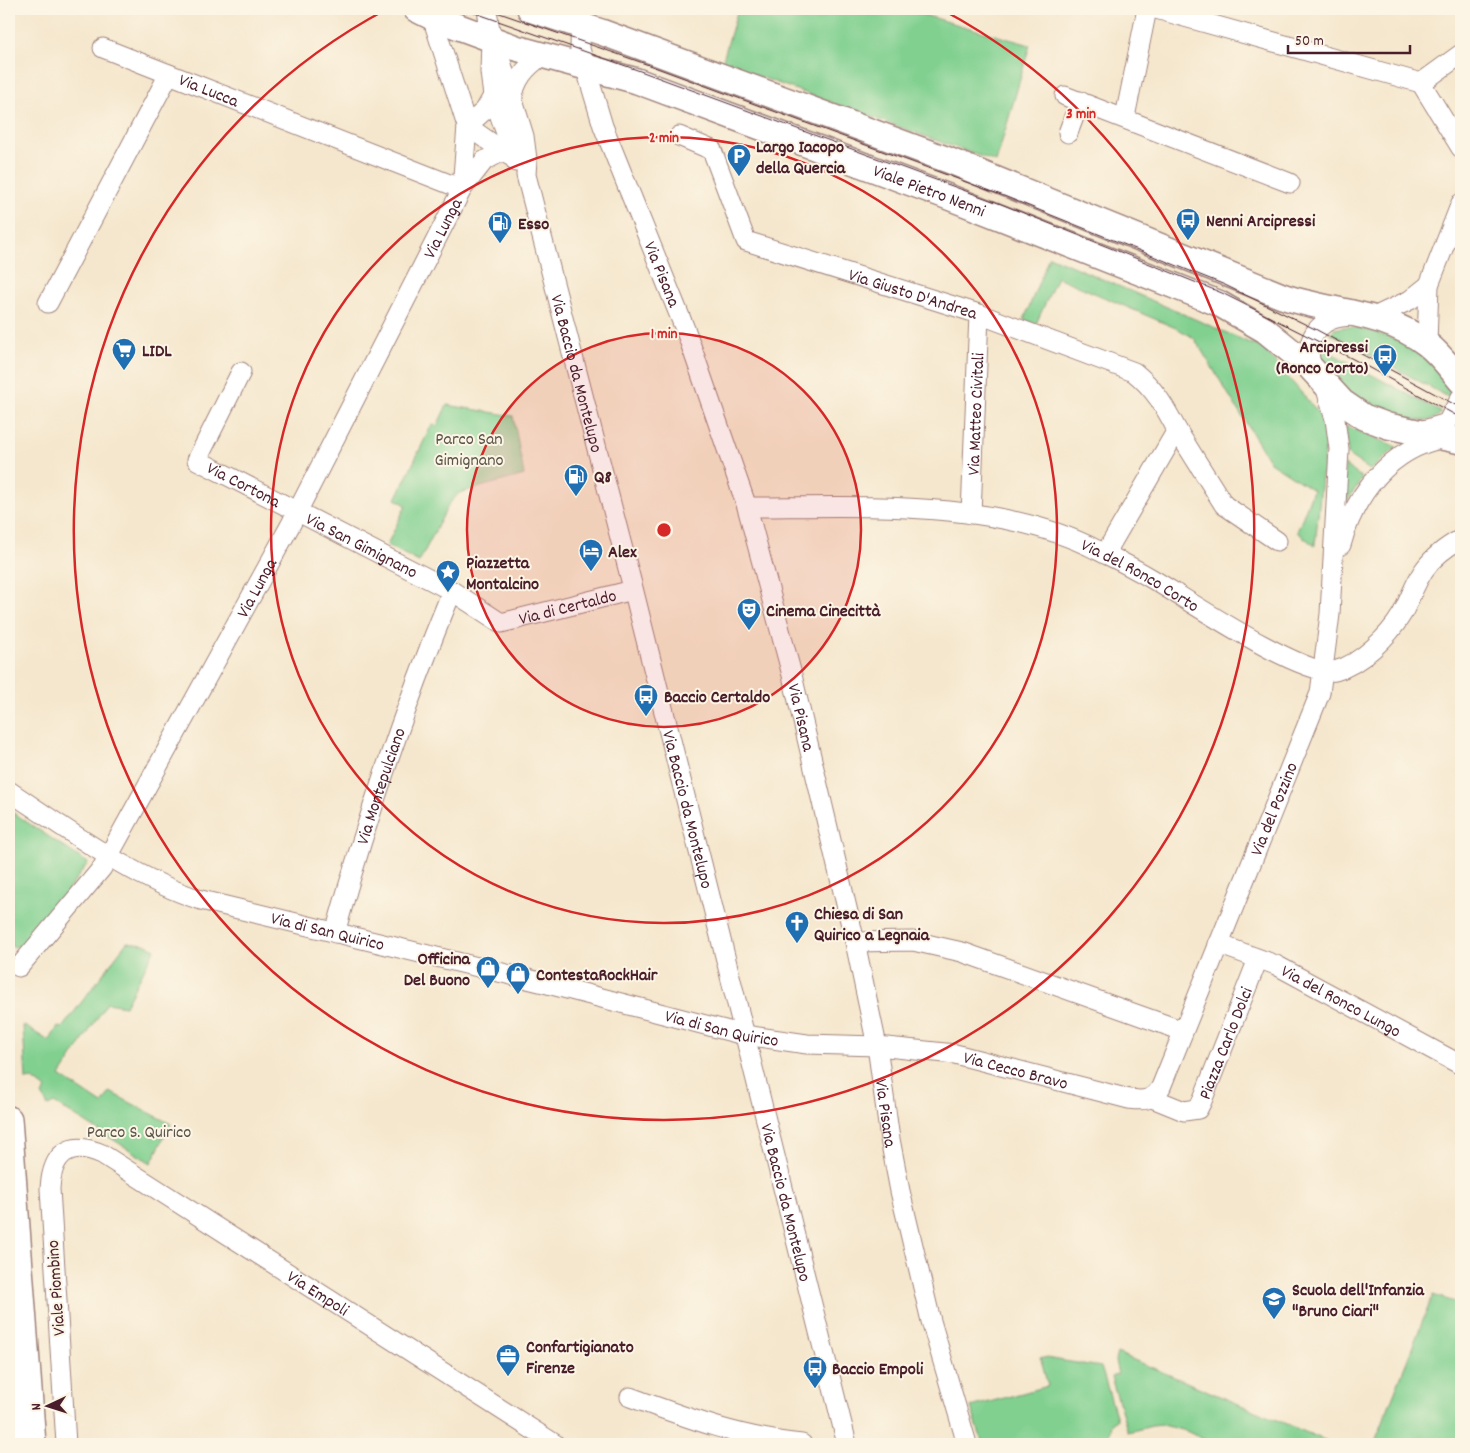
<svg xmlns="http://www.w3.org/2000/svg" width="1470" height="1453" viewBox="0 0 1470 1453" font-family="Dekko,sans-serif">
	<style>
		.green { fill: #81d090; stroke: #66785e }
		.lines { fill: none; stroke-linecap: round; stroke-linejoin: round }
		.minor-casing { stroke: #a0837c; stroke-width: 21 }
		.major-casing { stroke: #a0837c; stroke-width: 28 }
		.minor { stroke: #fff; stroke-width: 19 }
		.major { stroke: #fff; stroke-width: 25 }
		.tram { stroke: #4a1f2b; stroke-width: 1 }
		.ring { fill: none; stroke: #d62828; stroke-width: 2.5 }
		.labels { text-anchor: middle; stroke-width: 4; stroke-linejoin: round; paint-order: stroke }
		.street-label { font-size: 18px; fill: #4a1f2b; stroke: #fcf5e5 }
		.poi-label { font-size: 18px; font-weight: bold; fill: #4a1f2b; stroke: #fcf5e5; text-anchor: start }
		.park-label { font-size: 18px; fill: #5a5449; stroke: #fcf5e5 }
		.centre { fill: #d62828; stroke: #fcf5e5; stroke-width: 2.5 }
		.ring-label { font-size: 15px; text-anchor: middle; font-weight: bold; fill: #d62828; stroke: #fcf5e5; stroke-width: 4; stroke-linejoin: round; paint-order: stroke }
	</style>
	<rect width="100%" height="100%" fill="#fcf5e5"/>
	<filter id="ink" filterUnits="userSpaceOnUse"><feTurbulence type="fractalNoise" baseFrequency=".02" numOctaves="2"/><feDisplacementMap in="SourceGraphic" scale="10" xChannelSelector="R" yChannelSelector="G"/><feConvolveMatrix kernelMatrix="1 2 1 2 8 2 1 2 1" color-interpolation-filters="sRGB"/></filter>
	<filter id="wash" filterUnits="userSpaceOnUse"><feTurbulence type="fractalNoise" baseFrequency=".0096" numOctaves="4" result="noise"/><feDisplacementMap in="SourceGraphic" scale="20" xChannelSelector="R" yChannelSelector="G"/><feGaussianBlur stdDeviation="1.12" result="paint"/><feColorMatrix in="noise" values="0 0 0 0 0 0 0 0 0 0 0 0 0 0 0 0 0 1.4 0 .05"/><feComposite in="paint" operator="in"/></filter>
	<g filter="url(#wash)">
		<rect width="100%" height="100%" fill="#f5e7cd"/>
		<path class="green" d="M738,9h165l127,36 -34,117 -274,-99z
			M1049,256l215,93 53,62 6,12 3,13 -11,110 -18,-14 16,-42 -43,-28 -76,-124 -16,-9 -121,-52 -21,47 -12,-4z
			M1344,327c32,-1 112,32 106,71l-120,-65 4,-4z
			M1322,348l119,64c-11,22 -72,-5 -86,-15 -13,-9 -23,-23 -34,-34z
			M447,405l66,11 11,59 -65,18 -10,11 -30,58 -32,-17 19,-40 -10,-6 36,-75 5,2z
			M1346,426l51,21 -27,23 -22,-15z
			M1345,465l17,13 -20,31z
			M9,810l79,53 -60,82 -16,2 -3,-36z
			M127,942l17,2 11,5 -30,57 -18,-3 -47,73 42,28 8,-12 61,32 -20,39 -97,-60 -6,3 -6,-11 4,-6 -13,-10 -7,1 -3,-55 26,16 9,-14 4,1z
			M1433,1295l28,9v140h-87z
			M1117,1353l217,91h-120l-28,-13 -23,-6 -11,1 -24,6 -17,-55 7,-3 -3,-13z
			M1040,1357l61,10 16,52 -6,4 -2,14 -25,7h-101l-12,-37 77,-21z"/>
	</g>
	<g filter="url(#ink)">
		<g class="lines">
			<defs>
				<g id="minor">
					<path d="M487,9l4,30 -1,33 3,24 23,66"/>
					<path id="s1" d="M581,9l-1,40 23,77 84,208 60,173 44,164 64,271 22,104 13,93 10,52 31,130 36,123"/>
					<path d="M1156,9l265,74 40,65"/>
					<path d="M432,17l35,109 43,30"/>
					<path id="s2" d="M491,41l8,14 25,81 3,23 -1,16 107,413 214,856"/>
					<path d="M103,48l66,26"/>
					<path d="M1421,83l40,-29"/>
					<path d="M1065,96l225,87"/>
					<path d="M512,101c3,-22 13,-33 31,-46"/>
					<path d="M1125,117l22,-108"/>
					<path d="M467,126l18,-16 8,-14"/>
					<path d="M1068,133l12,-32"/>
					<path id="s3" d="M679,136l33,14 34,91 233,73 155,58c21,17 31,35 43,58l-72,124"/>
					<path d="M462,189l5,-63"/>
					<path id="s4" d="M48,303l121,-229 293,115"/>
					<path d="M1374,317l36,-17 19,-15"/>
					<path d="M1427,343l2,-58 32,-82"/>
					<path id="s5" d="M241,372l-44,88 255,131 49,32 132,-33"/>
					<path d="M1315,372c-10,-16 -7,-38 10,-49 8,-6 18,-6 27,-7"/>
					<path d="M1177,430l47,75 53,36"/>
					<path d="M1420,431l27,-8 14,-26"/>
					<path id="s6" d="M747,507c111,0 249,-9 350,43 19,9 39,19 57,30 32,19 150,98 181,91 26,-7 54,-35 67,-57 8,-15 13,-31 22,-44 9,-13 24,-24 37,-31"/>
					<path id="s7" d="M971,514l8,-200"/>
					<path d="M1341,545c14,-52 49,-96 103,-107"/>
					<path id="s8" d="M9,791c57,38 127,89 192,109l343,83 200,52 63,9 70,2 78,8 174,45c14,2 24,2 32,-12l159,-394 10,-79 9,-165 -4,-30 -10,-33"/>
					<path id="s9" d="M335,933c32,-116 71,-230 117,-342"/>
					<path d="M855,942l58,-1 49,11 221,79"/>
					<path id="s10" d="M1218,944l58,21 185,100"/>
					<path id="s11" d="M19,967l83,-99 189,-344 171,-335 22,-28 19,-10"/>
					<path id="s12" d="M1152,1098l32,13 14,-2 4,-8 56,-142"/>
					<path d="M630,1397c57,21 111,41 172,47"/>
					<path id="s13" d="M66,1444l-16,-255c2,-35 19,-50 52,-35l453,290"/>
				</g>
				<g id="major">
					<path id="s14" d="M416,9l16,8 84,31 121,33 309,115 272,107 47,27 43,35 34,37 22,15 24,9 73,15"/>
					<path d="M530,9l71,23 347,128 334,136c49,17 103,15 145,48 14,11 23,24 34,37"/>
					<path d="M9,1119l24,325"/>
					<path d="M9,1358l5,86"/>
				</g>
			</defs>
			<use href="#minor" class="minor-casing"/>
			<use href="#major" class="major-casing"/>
			<use href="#minor" class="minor"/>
			<use href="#major" class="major"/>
			<path class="tram" d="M464,9l179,63 358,132 221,89 131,66 108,59
				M488,9l158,55 358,132 221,89 92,45 144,78"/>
		</g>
	</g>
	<circle cx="664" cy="530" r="197" fill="#d62828" fill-opacity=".12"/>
	<g class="ring">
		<circle cx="664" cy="530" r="197"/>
		<circle cx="664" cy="530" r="393"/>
		<path d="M941 9A590 590 0 1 1 387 9"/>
	</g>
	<defs>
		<symbol id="parking-pin" viewBox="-11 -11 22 30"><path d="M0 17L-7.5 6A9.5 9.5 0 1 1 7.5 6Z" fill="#1f6fb2" stroke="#fcf5e5"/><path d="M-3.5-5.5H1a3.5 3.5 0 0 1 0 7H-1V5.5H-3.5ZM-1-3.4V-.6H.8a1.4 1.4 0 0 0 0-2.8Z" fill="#fff"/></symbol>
		<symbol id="bus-pin" viewBox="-11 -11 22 30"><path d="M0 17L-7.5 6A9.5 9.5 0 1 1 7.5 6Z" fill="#1f6fb2" stroke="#fcf5e5"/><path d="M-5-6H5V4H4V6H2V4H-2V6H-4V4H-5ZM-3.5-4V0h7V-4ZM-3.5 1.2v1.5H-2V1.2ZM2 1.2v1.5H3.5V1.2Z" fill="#fff"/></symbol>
		<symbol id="fuel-pin" viewBox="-11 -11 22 30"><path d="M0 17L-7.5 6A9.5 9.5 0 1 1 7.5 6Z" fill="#1f6fb2" stroke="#fcf5e5"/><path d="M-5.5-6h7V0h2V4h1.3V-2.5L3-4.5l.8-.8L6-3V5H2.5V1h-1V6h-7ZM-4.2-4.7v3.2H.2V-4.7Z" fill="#fff"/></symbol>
		<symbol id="supermarket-pin" viewBox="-11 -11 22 30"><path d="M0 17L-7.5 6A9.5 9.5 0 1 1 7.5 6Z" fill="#1f6fb2" stroke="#fcf5e5"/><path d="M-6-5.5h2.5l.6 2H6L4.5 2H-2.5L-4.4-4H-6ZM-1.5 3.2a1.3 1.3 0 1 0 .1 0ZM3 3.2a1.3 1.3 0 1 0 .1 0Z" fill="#fff"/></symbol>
		<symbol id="hotel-pin" viewBox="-11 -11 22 30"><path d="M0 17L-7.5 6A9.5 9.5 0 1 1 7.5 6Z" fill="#1f6fb2" stroke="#fcf5e5"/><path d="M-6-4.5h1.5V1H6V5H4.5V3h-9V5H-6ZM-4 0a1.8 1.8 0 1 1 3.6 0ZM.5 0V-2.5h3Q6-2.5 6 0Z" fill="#fff"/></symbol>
		<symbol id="sight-pin" viewBox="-11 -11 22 30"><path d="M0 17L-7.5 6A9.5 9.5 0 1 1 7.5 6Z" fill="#1f6fb2" stroke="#fcf5e5"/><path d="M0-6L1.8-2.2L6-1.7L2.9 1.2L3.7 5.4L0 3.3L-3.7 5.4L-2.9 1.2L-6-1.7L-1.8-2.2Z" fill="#fff"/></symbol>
		<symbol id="theatre-pin" viewBox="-11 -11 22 30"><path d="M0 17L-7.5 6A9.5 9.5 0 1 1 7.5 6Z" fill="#1f6fb2" stroke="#fcf5e5"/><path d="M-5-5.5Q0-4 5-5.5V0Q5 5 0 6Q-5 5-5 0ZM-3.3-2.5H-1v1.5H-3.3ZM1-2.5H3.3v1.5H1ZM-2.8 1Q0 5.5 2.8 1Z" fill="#fff"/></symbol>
		<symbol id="church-pin" viewBox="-11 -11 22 30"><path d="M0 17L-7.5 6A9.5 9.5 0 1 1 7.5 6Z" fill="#1f6fb2" stroke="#fcf5e5"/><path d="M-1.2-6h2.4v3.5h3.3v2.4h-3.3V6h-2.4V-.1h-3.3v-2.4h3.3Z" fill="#fff"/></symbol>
		<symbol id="shop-pin" viewBox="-11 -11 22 30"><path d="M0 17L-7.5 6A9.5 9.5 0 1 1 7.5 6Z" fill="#1f6fb2" stroke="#fcf5e5"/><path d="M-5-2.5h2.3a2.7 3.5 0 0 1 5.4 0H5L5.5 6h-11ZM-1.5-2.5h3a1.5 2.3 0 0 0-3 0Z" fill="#fff"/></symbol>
		<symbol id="school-pin" viewBox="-11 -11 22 30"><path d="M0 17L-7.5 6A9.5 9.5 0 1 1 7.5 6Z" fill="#1f6fb2" stroke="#fcf5e5"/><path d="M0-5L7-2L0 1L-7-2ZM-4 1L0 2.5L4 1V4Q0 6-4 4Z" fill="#fff"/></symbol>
		<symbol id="office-pin" viewBox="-11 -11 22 30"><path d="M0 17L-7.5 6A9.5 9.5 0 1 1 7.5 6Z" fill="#1f6fb2" stroke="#fcf5e5"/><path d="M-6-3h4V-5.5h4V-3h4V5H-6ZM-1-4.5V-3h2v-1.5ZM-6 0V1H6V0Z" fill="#fff"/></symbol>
	</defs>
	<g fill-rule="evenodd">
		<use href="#parking-pin" x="725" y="142" width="28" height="38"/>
		<use href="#bus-pin" x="1174" y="206" width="28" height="38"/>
		<use href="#fuel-pin" x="486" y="209" width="28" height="38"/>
		<use href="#supermarket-pin" x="110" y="336" width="28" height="38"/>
		<use href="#bus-pin" x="1371" y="342" width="28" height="38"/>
		<use href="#fuel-pin" x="562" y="462" width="28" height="38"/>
		<use href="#hotel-pin" x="577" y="537" width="28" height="38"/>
		<use href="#sight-pin" x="434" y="558" width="28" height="38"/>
		<use href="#theatre-pin" x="735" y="596" width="28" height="38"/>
		<use href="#bus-pin" x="632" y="682" width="28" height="38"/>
		<use href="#church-pin" x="783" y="909" width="28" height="38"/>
		<use href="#shop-pin" x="474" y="954" width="28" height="38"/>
		<use href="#shop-pin" x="504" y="960" width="28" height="38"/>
		<use href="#school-pin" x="1260" y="1285" width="28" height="38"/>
		<use href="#office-pin" x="494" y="1342" width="28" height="38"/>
		<use href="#bus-pin" x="801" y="1354" width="28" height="38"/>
	</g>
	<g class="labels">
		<g class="street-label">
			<text dy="6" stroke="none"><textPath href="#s4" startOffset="302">Via Lucca</textPath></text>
			<text dy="6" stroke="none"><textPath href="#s14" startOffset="545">Viale Pietro Nenni</textPath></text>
			<text dy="6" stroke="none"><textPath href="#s11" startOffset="854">Via Lunga</textPath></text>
			<text dy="6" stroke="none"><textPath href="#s1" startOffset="280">Via Pisana</textPath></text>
			<text dy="6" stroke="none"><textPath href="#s3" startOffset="308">Via Giusto D'Andrea</textPath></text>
			<text dy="6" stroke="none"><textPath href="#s2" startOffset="345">Via Baccio da Montelupo</textPath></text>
			<text dy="6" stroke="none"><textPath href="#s7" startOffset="100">Via Matteo Civitali</textPath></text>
			<text dy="6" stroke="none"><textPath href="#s5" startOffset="151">Via Cortona</textPath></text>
			<text dy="6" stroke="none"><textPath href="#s5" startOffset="284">Via San Gimignano</textPath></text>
			<text dy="6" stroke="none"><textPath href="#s6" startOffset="406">Via del Ronco Corto</textPath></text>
			<text dy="6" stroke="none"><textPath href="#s11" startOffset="449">Via Lunga</textPath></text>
			<text dy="6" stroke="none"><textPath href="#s5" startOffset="512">Via di Certaldo</textPath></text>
			<text dy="6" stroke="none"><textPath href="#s1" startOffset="745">Via Pisana</textPath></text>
			<text dy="6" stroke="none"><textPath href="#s9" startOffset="154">Via Montepulciano</textPath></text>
			<text dy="6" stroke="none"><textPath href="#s8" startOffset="1510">Via del Pozzino</textPath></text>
			<text dy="6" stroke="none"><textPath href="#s2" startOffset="795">Via Baccio da Montelupo</textPath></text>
			<text dy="6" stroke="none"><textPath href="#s8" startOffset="352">Via di San Quirico</textPath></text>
			<text dy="6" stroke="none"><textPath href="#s10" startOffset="136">Via del Ronco Lungo</textPath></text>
			<text dy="6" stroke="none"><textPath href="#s8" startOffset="758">Via di San Quirico</textPath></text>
			<text dy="6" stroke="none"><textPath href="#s12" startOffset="120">Piazza Carlo Dolci</textPath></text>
			<text dy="6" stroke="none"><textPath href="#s8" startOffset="1056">Via Cecco Bravo</textPath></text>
			<text dy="6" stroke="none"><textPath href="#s1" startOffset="1150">Via Pisana</textPath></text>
			<text dy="6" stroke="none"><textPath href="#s2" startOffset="1200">Via Baccio da Montelupo</textPath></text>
			<text transform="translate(55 1288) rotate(-94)" y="6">Viale Piombino</text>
			<text dy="6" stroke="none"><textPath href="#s13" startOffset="592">Via Empoli</textPath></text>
		</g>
		<g class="poi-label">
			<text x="756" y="152">Largo Iacopo<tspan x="756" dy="21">della Quercia</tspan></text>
			<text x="1206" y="226">Nenni Arcipressi</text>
			<text x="518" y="229">Esso</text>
			<text x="1368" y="352" text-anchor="end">Arcipressi<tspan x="1368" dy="21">(Ronco Corto)</tspan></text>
			<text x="142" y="356">LIDL</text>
			<text x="594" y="482">Q8</text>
			<text x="608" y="557">Alex</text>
			<text x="466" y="568">Piazzetta<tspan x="466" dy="21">Montalcino</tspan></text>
			<text x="766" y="616">Cinema Cinecittà</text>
			<text x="664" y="702">Baccio Certaldo</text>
			<text x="814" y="919">Chiesa di San<tspan x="814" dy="21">Quirico a Legnaia</tspan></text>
			<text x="470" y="964" text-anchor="end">Officina<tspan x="470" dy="21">Del Buono</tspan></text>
			<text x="536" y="980">ContestaRockHair</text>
			<text x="1292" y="1295">Scuola dell'Infanzia<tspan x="1292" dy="21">"Bruno Ciari"</tspan></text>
			<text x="526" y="1352">Confartigianato<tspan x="526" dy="21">Firenze</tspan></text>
			<text x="832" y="1374">Baccio Empoli</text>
		</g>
		<g class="park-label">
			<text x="469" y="444">Parco San<tspan x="469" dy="21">Gimignano</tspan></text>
			<text x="139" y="1137">Parco S. Quirico</text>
		</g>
	</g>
	<circle cx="664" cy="530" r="8" class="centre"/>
	<g class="ring-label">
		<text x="1081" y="118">3 min</text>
		<text x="664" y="142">2 min</text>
		<text x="664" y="338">1 min</text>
	</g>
	<rect width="1470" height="1453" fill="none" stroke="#fcf5e5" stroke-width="30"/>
	<g transform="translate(48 1406) rotate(266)" stroke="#fcf5e5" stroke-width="4" paint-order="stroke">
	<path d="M0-4L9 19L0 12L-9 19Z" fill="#4a1f2b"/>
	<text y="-8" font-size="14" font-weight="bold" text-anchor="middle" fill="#4a1f2b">N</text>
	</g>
	<path d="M1288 45v8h122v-8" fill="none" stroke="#4a1f2b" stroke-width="2.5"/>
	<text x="1295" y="45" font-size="15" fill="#4a1f2b" stroke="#fcf5e5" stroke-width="4" paint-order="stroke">50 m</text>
</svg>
